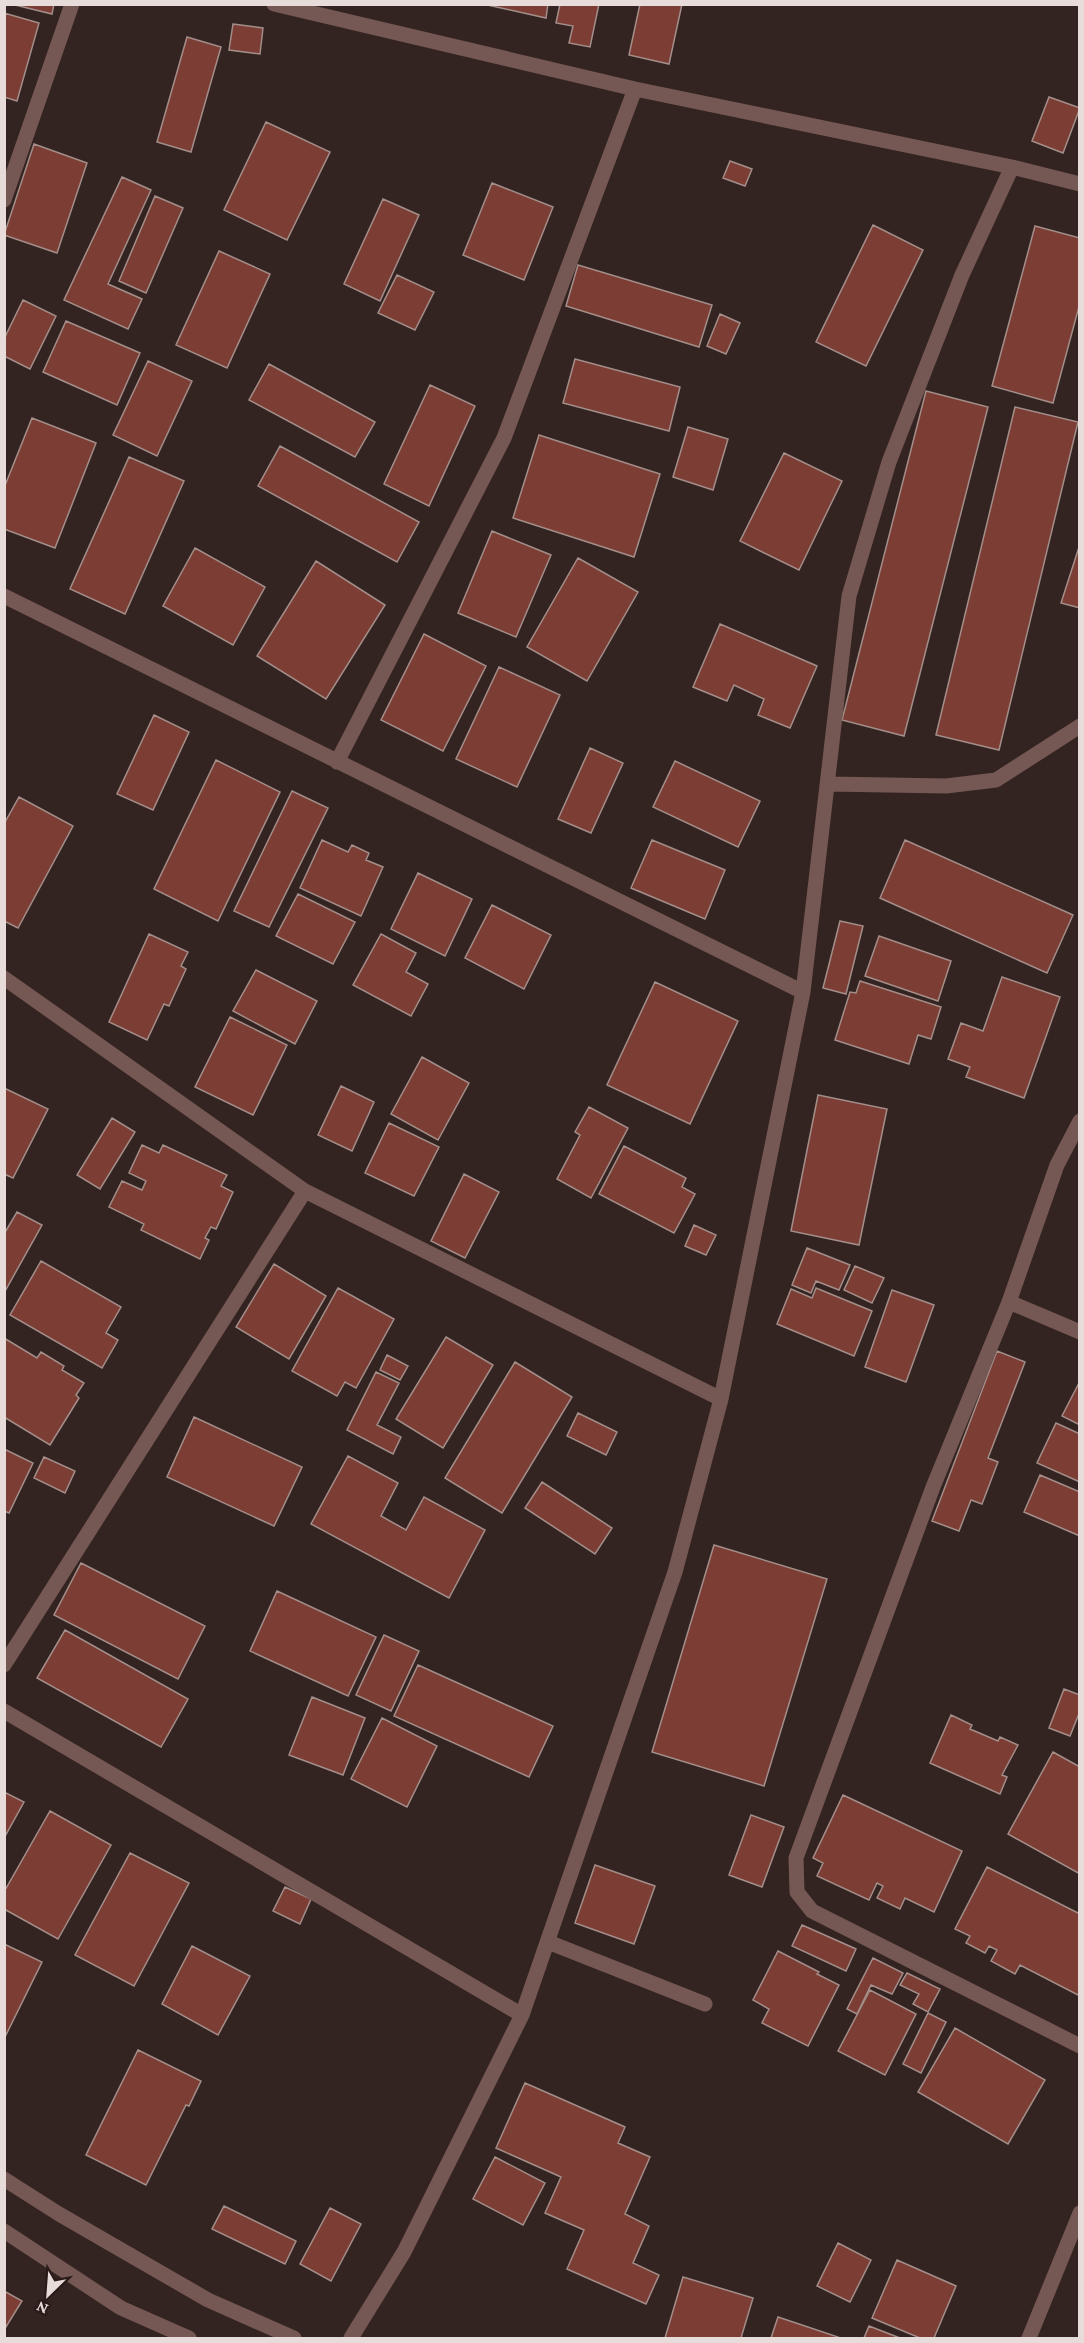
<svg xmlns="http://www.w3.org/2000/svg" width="1084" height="2343" viewBox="0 0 1084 2343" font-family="'Crimson Pro',serif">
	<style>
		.building { fill: #7b3d34; stroke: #a38e8a; stroke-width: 1.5 }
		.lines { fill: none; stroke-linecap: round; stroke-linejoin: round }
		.service { stroke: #755853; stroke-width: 15 }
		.minor { stroke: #755853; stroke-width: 15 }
	</style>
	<rect width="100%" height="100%" fill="#342421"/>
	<path class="building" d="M11,4h43l-2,10z
		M483,4h65l-2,14z
		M560,4h39l-9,43 -21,-4 4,-17 -17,-3z
		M640,4h42l-13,60 -40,-9z
		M4,13l35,10 -22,78 -13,-4z
		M233,24l30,4 -3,26 -31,-4z
		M187,37l34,10 -30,105 -34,-10z
		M1049,97l31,11 -17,45 -31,-12z
		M266,122l64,30 -43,88 -63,-30z
		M34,144l53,19 -30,90 -53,-18z
		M730,161l22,8 -7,17 -22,-8z
		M122,177l29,13 -43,94 34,15 -14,30 -64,-29z
		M492,183l61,24 -29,73 -61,-25z
		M155,196l28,12 -37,85 -27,-12z
		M383,199l36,16 -39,86 -36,-17z
		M873,225l50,25 -57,116 -50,-24z
		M1035,226l45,12v65l-27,100 -61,-17z
		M219,251l51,23 -43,94 -51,-23z
		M578,265l134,40 -13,42 -133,-41z
		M397,275l37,17 -19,38 -37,-17z
		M23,300l33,16 -26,53 -26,-13v-17z
		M720,314l20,9 -14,31 -19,-8z
		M66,321l74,32 -23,52 -74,-33z
		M575,359l105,28 -11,44 -106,-28z
		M148,361l44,20 -35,75 -44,-21z
		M269,364l106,58 -20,35 -106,-57z
		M430,385l45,21 -46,100 -45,-22z
		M926,391l62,16 -84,329 -62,-16z
		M1015,407l63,15 -79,328 -63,-15z
		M32,418l64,25 -41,105 -51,-19v-41z
		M688,427l40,12 -15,51 -40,-13z
		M539,435l121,39 -26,83 -121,-39z
		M280,446l139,76 -22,40 -139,-76z
		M784,453l58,28 -43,89 -59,-29z
		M129,457l55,24 -59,133 -55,-25z
		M492,531l59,24 -35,82 -58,-24z
		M1080,544v64l-19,-5z
		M195,548l70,39 -32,58 -70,-39z
		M578,558l60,34 -51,89 -60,-34z
		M316,561l69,44 -59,94 -69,-43z
		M720,624l97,42 -27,62 -32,-13 6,-16 -30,-14 -7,16 -34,-14z
		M424,634l62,32 -43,85 -62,-31z
		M499,667l61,28 -43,92 -61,-28z
		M154,715l35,17 -36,78 -36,-16z
		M590,748l33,15 -32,70 -33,-14z
		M216,760l64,32 -62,129 -64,-32z
		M675,761l85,40 -22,46 -85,-40z
		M292,791l36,17 -59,119 -35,-16z
		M19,797l54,29 -55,102 -14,-7v-97z
		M322,840l26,12 4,-7 17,8 -3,7 17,7 -22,49 -61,-28z
		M652,840l73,30 -20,49 -74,-31z
		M905,840l168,75 -26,58 -167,-75z
		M418,873l54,26 -27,57 -54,-27z
		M298,894l57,28 -22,42 -57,-28z
		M492,905l59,30 -27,54 -59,-31z
		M840,921l23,5 -17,68 -23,-6z
		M149,934l39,18 -7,14 5,3 -17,37 -5,-2 -17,36 -38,-18z
		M381,934l35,19 -10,19 22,12 -17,32 -58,-31z
		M879,936l72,25 -13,40 -73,-25z
		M256,970l61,31 -22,43 -62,-33z
		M1002,977l58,20 -36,101 -58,-21 4,-10 -22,-8 13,-36 22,8z
		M860,981l81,26 -10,32 -13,-4 -9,29 -74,-24 15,-48 6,1z
		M655,982l83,39 -48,103 -83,-39z
		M230,1017l57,28 -34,70 -58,-28z
		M422,1057l47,26 -31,57 -47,-26z
		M341,1086l33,16 -22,49 -34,-16z
		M4,1088l44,21 -35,69 -9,-4z
		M818,1095l69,14 -28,136 -68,-14z
		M589,1107l39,21 -37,70 -34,-19 23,-44 -5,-3z
		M112,1118l23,14 -35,57 -23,-14z
		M389,1123l50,24 -25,49 -49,-23z
		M142,1145l17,8 4,-8 64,30 -6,11 12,6 -17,37 -5,-2 -6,11 4,2 -9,19 -59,-29 3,-6 -35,-17 13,-26 20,9 4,-9 -17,-8z
		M624,1146l62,32 -4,9 13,7 -21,39 -75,-39z
		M464,1174l35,18 -34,66 -34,-17z
		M17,1212l25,13 -38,68v-59z
		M694,1225l22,10 -10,20 -21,-9z
		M807,1248l43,17 -11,25 -23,-9 -5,12 -19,-8z
		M41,1261l80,46 -15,26 12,7 -16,28 -92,-53z
		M274,1264l52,32 -37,63 -53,-32z
		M855,1266l29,12 -12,25 -28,-13z
		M338,1288l56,31 -38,69 -11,-6 -8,14 -45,-25z
		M816,1288l56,23 -18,45 -77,-32 14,-35 21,9z
		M892,1290l42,15 -28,77 -41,-15z
		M446,1337l47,28 -50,83 -47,-29z
		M4,1338l33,20 4,-6 23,14 -2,4 22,13 -8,12 3,3 -29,47 -46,-28z
		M997,1351l28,11 -37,96 10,4 -16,42 -11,-4 -12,31 -27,-10z
		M387,1355l21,11 -8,14 -20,-10z
		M515,1362l57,35 -70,116 -57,-35z
		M376,1372l23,11 -22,42 24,12 -8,17 -46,-24z
		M1080,1381v44l-18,-9z
		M578,1413l39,19 -11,23 -39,-19z
		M194,1417l108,50 -28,59 -107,-49z
		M1056,1423l24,11v48l-43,-19z
		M4,1449l29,14 -24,50 -5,-2z
		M348,1456l50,27 -17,33 25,14 18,-33 61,33 -36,68 -138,-74z
		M44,1457l31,14 -10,22 -31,-15z
		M1040,1475l40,17v44l-56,-24z
		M542,1482l70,46 -17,26 -70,-46z
		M714,1545l113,34 -63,207 -112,-34z
		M81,1563l124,63 -27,53 -124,-64z
		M277,1591l99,46 -28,59 -98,-45z
		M65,1630l123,69 -27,48 -124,-69z
		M384,1635l35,16 -28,60 -35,-16z
		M418,1665l135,61 -24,51 -135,-61z
		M1064,1689l16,6v16l-10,25 -21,-8z
		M312,1697l53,21 -22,57 -54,-20z
		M951,1715l21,10 -2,4 28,12 2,-4 18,8 -16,30 5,2 -7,17 -70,-31z
		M382,1718l55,28 -30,61 -56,-28z
		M1053,1752l27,15v107l-72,-40z
		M4,1792l20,10 -20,36z
		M843,1795l119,56 -28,61 -29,-14 -5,11 -23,-11 6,-12 -6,-3 -8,17 -52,-24 6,-13 -10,-5z
		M50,1811l61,34 -53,94 -54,-30v-17z
		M751,1815l33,12 -22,60 -33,-12z
		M130,1853l59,30 -55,103 -59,-31z
		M595,1865l60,21 -21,58 -59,-21z
		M987,1867l93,47v82l-60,-31 -5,9 -24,-13 6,-11 -8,-4 -4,7 -19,-10 4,-7 -15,-7z
		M285,1887l26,12 -11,25 -27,-13z
		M802,1925l54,24 -10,22 -54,-25z
		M4,1944l38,18 -38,77z
		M192,1946l58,30 -32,59 -56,-31z
		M778,1951l41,21 -2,2 22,11 -31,61 -46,-23 7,-14 -16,-9z
		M873,1958l30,15 -11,21 -21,-9 -14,29 -10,-5z
		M907,1973l33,16 -12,23 -15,-8 6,-10 -19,-9z
		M870,1990l46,24 -31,61 -47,-24z
		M928,2013l18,9 -25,51 -18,-9z
		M955,2028l90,52 -37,64 -90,-52z
		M138,2050l63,31 -12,25 -3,-1 -40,80 -60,-30z
		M525,2083l100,44 -7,16 32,14 -25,57 24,12 -16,37 26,12 -13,29 -79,-35 17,-39 -39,-17 16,-36 -65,-29z
		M495,2157l50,26 -22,42 -50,-26z
		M224,2206l72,35 -11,23 -73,-35z
		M330,2208l31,16 -30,57 -31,-17z
		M838,2243l33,17 -21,42 -33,-16z
		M897,2260l59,26 -22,52h-14l-48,-20z
		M683,2277l70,21 -12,40h-76z
		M4,2291l18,10 -18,29z
		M778,2317l60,20 -1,1h-66z
		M869,2326l31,12h-36z"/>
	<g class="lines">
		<path class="service" d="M4,200l68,-196
			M548,1942l157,62"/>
		<path class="minor" d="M274,4l361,85 377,78 68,17
			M4,596l799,396
			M337,762l167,-324 131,-349
			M829,784l117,2 50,-6 84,-54
			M4,978l301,213 416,208
			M1009,1302l48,-137 23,-44
			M1080,1332l-71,-30 -76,185 -137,371 1,34 15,19 268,135
			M4,1665l301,-474
			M4,1711l518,304
			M4,2179l55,35 149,86 86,38
			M4,2231l117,77 68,30
			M351,2338l53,-86 118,-237 153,-443 46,-173 82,-407 46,-396 40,-134 73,-187 50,-108
			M1029,2338l51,-125"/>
	</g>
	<rect width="1084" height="2343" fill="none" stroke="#e8dcda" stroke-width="12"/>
	<g transform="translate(48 2295) rotate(205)" stroke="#2a1a18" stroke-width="4.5" paint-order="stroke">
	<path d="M0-4.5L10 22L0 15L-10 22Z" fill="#e8dcda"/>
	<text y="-9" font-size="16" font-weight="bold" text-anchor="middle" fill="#e8dcda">N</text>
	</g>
</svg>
